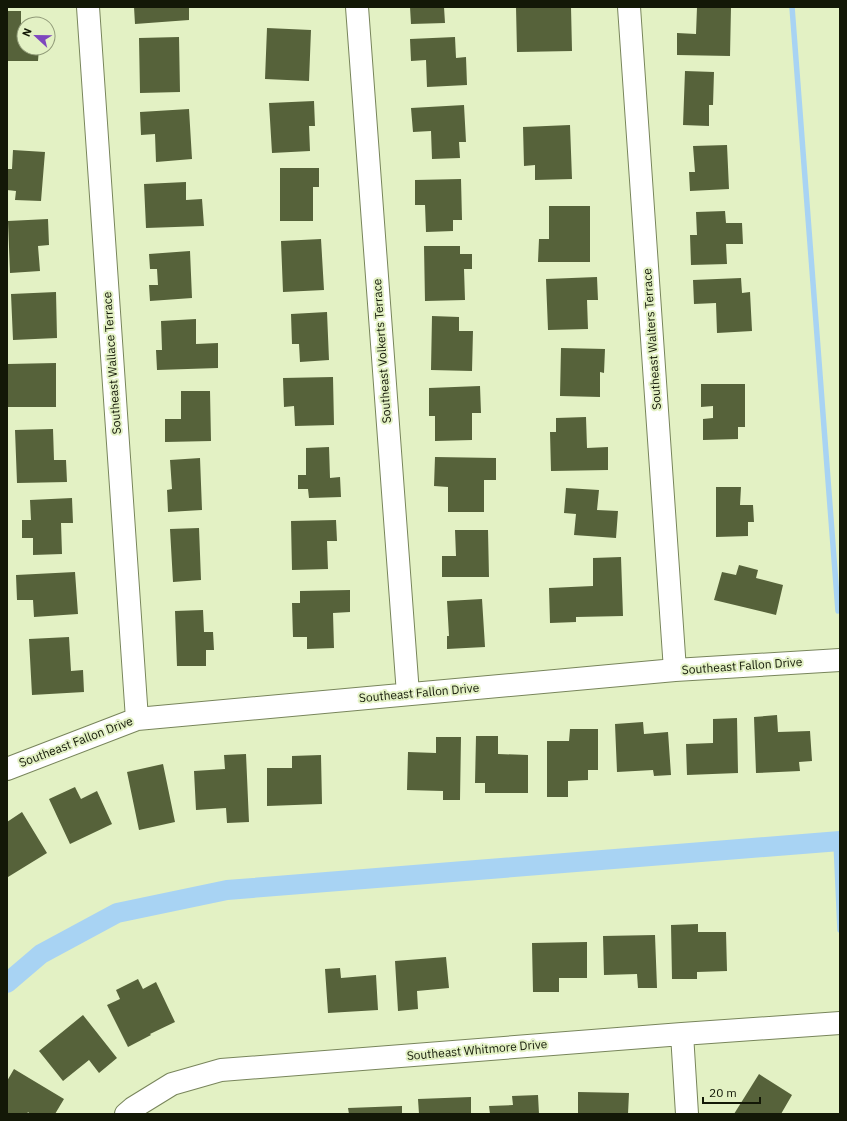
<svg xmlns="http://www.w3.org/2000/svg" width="847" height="1121" viewBox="0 0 847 1121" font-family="'IBM Plex Sans',sans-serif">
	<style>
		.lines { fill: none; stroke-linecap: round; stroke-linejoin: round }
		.stream { stroke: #a8d3f3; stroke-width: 5.5 }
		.canal { stroke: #a8d3f3; stroke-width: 20 }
		.building { fill: #56623a }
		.minor-casing { stroke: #78855b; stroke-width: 24 }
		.minor { stroke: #fff; stroke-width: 22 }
		.labels { text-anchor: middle; stroke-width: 4; stroke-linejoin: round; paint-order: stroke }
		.street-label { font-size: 12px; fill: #131807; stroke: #e3f1c4 }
	</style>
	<rect width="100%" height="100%" fill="#e3f1c4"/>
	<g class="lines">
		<path class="stream" d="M792,7l46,604
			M836,842l4,88"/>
		<path class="canal" d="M7,983l34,-29 76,-41 110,-23 613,-49"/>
	</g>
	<path class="building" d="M134,7h55v13l-54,4z
		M410,7h34l1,16 -34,1z
		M516,7h55l1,44 -55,1z
		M697,7h34l-1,49 -53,-1v-22l19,1z
		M7,11h14v30l3,1v6h15l-1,13h-31z
		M267,28l44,2 -2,51 -44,-2z
		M179,37l1,55 -40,1 -1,-55z
		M455,37l1,21 10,-1 1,28 -40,2 -1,-27 -15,1 -1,-22z
		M685,71l29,1 -1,33h-4v21l-26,-1z
		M314,101l1,25h-6l1,25 -38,2 -3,-50z
		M464,105l2,37h-7l1,16 -28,1 -1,-28 -18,1 -2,-24z
		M189,109l3,50 -36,3 -1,-28 -14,1 -1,-23z
		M570,125l2,54 -37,1v-15l-11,1 -1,-39z
		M727,145l2,44 -39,2 -1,-19h6l-2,-26z
		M13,150l32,2 -4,49 -26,-1 1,-9 -9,-1v-21h5z
		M280,168h39v19h-6v34h-33z
		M461,179l1,41h-9v11l-27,1 -1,-27h-10v-25z
		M186,182v18l16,-1 2,27 -58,2 -2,-44z
		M549,206h41v56h-52l1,-23h10z
		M725,211l1,12h16l1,21h-17l1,20 -36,1 -1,-30h7l-1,-23z
		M48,219l1,26 -11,1 2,25 -30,2 -2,-52z
		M321,239l3,51 -41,2 -2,-51z
		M424,246h36v8h12v15h-8l1,31 -40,1z
		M190,251l2,47 -42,3 -1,-16h9l-1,-16h-7l-1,-15z
		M597,277l1,23h-11l1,29 -40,1 -2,-51z
		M741,278l1,15 8,-1 2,39 -35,2 -1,-30 -22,1 -1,-24z
		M56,292l1,46 -44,2 -2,-46z
		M327,312l2,48 -29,2 -1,-18h-7l-1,-30z
		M432,316l27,1v14h14l-1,40 -41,-1z
		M196,319v25l22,-1v25l-61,2 -1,-20h6l-1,-29z
		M561,348l44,1 -1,24 -4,-1v25l-40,-1z
		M56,363v44h-49v-43z
		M333,377l1,48 -39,1 -1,-20 -10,1 -1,-29z
		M701,384h44v43h-7v12l-35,1v-21l10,-1v-12l-12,1z
		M480,386l1,27h-9v27l-37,1v-25h-6v-28z
		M181,391h29l1,50 -46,1v-23h16z
		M586,417l1,31 21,-1v23l-57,1 -1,-39h6v-14z
		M53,429l1,31h12l1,22 -50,1 -2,-53z
		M329,447l1,31 10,-1 1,20 -32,1 -1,-9h-10v-14h8v-27z
		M435,457l61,1v22h-12v32h-36v-25l-14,-1z
		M200,458l2,52 -34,2 -1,-22 5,-1 -2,-29z
		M716,487h25l-1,18h13l1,17h-6v14l-32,1z
		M566,488l33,2 -2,20 21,1 -2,27 -42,-3 2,-21 -12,-1z
		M72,498l1,25h-12l1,31 -29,1v-17h-11v-18h9l-1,-20z
		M336,520l1,21h-10l1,28 -36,1 -1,-49z
		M199,528l2,52 -28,2 -3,-53z
		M455,530h33l1,47h-47v-21h14z
		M621,557l2,59 -47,1v5l-26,1 -1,-35 44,-2v-28z
		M739,565l19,5 -2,8 27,7 -7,30 -62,-15 8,-28 14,3z
		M75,572l3,42 -44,3 -1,-17h-16l-1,-25z
		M350,590v22l-17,1 1,35 -27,1v-12h-14l-1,-34h8v-12z
		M482,599l3,48 -38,2v-13h2l-2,-35z
		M203,610l1,22h9l1,18h-8v16h-29l-2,-55z
		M69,637l2,34 12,-1 1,22 -52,3 -3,-56z
		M777,715l1,17 32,-1 2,30 -13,1 1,9 -44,2 -2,-56z
		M737,718l1,55 -51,2 -1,-31 27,-1v-24z
		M643,722l1,12 24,-2 3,43 -17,1 -1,-6 -36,2 -2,-48z
		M570,729h28v41h-10v10l-20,1v16h-21v-56h22z
		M476,736h22v18l30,1v38h-43v-10h-10z
		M436,737h25l-1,63h-17v-9l-36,-1 1,-38 28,1z
		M246,754l3,68 -22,1 -1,-15 -30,2 -2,-39 31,-2 -1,-14z
		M321,755l1,49 -55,2v-38h25v-12z
		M163,764l12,58 -36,8 -12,-58z
		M75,787l6,12 16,-8 15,33 -42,20 -21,-45z
		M22,812l25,41 -39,24 -1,-2v-53z
		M698,924v8h28l1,39 -30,1v7h-25l-1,-54z
		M655,935l2,53h-19l-1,-14 -33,1 -1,-39z
		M587,942v36h-28v14h-26l-1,-49z
		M446,957l3,31 -32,3 1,18 -20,2 -3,-50z
		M340,968l1,10 35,-3 2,35 -50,3 -3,-44z
		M138,979l5,10 13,-7 19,40 -25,12 1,1 -23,12 -21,-42 13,-6 -4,-9z
		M83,1015l34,43 -18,15 -10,-13 -26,21 -24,-30z
		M14,1069l50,30 -9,15h-25l-2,-2 -1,2h-20v-33z
		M759,1074l33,21 -11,19h-47z
		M578,1092l51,1 -1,21h-50z
		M538,1095l1,19h-49l-1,-8 24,-1 -1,-9z
		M471,1097v17h-52l-1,-15z
		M402,1106v8h-53l-1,-6z"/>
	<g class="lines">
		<defs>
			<path id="minor" d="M88,7l49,712
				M357,7l51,687
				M629,7l46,663
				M7,769l130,-50 538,-49 165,-10
				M682,1034l5,80
				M126,1114l7,-6 39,-24 49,-14 461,-36 158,-11"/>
		</defs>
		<use href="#minor" class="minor-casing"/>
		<use href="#minor" class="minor"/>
	</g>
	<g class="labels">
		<g class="street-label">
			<text transform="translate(652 339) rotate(-94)" y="4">Southeast Walters Terrace</text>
			<text transform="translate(382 351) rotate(-94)" y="4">Southeast Volkerts Terrace</text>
			<text transform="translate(112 363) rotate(-94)" y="4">Southeast Wallace Terrace</text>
			<text transform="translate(742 666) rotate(-4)" y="4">Southeast Fallon Drive</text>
			<text transform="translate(419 693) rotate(-5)" y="4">Southeast Fallon Drive</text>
			<text transform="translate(76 742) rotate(-21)" y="4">Southeast Fallon Drive</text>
			<text transform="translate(477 1050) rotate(-5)" y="4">Southeast Whitmore Drive</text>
		</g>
	</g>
	<rect width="847" height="1121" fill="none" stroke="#131807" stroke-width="16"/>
	<g transform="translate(36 36) rotate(292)"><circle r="19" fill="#e3f1c4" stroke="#909a78"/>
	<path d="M0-3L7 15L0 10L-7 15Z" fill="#7e47be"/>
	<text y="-6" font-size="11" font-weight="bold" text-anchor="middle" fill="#131807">N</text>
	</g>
	<path d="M703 1097v6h57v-6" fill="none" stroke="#131807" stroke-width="2"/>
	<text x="709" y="1097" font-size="12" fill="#131807" stroke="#e3f1c4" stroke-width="3" paint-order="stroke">20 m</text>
</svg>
